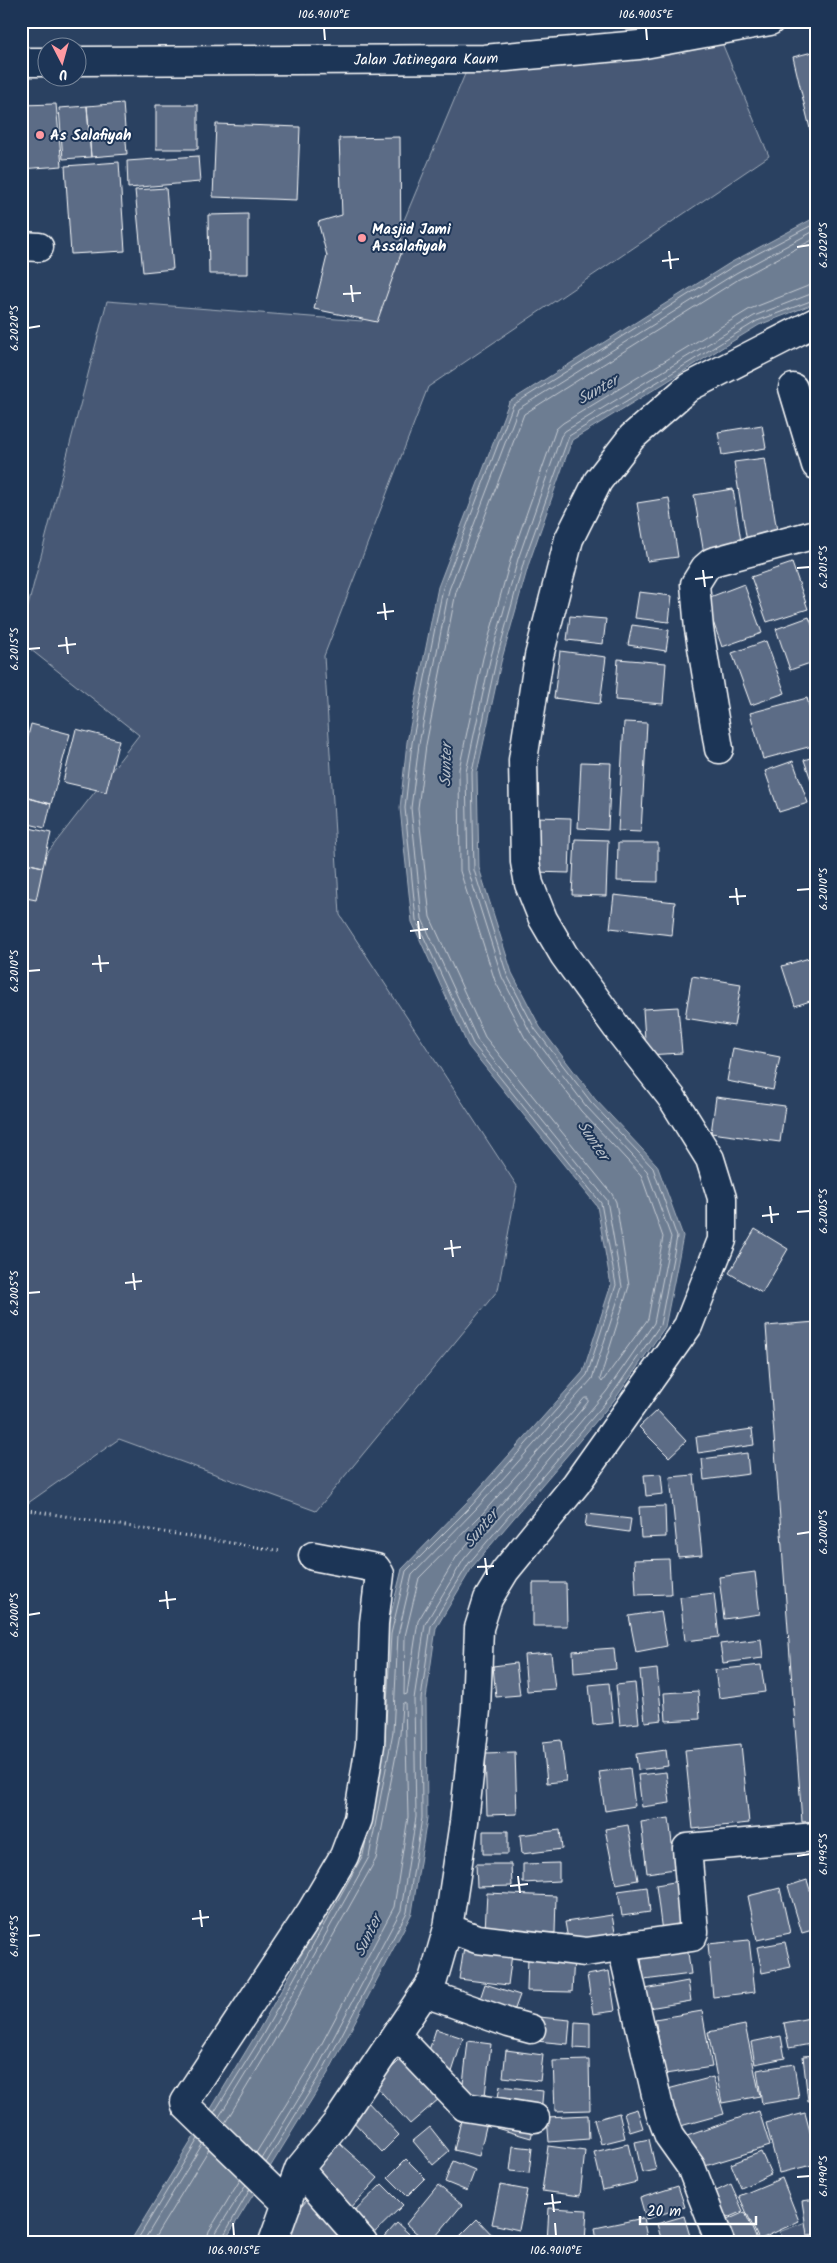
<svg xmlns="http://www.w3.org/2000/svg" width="837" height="2263" viewBox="0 0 837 2263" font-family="Kalam,sans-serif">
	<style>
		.green { fill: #465975; stroke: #a2acba }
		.water { fill: #6d7d92; stroke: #a7b1be }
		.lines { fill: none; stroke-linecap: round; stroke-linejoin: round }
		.shore { stroke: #c5cbd3; stroke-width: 1 }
		.building { fill: #5b6c86; stroke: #fff }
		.minor-casing { stroke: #fff; stroke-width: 31 }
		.tertiary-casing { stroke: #fff; stroke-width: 31 }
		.path { stroke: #fff; stroke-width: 3; stroke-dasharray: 1 4; stroke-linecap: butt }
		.minor { stroke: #1d3557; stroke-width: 28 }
		.tertiary { stroke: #1d3557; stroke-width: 28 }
		.ticks { fill: none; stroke: #fff; stroke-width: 2 }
		.poi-dot { fill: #ff9aa2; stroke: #1d3557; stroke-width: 2 }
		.labels { text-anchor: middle; stroke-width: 4; stroke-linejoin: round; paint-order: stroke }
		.street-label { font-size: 15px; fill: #fff; stroke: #1d3557 }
		.poi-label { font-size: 15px; font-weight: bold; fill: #fff; stroke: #1d3557; text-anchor: start }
		.water-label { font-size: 16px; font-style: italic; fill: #b6bec8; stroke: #1d3557 }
		.neatline { fill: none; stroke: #fff; stroke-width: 2 }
		.ticks-label { font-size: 12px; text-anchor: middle; fill: #fff }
	</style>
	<rect width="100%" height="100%" fill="#2a4161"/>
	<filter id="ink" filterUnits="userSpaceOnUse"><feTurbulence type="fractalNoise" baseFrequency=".02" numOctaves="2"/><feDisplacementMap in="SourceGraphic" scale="10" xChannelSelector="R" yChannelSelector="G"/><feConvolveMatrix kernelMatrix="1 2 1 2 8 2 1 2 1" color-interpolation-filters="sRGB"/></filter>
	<g filter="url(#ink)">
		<path class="green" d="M722,43l47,113 -341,231 -104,269 16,259 177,271 -19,104 -182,221 -197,-72 -98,69v-621l118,-152 -118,-93v-9l86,-332 255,20 108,-259z
			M816,2218v24h-28l-9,-10z"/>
		<path class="water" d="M816,217v86l-57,22 -187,115 -43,123 -28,99 -24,111 2,95 33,105 28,54 55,72 62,66 26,71 -18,91 -50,72 -142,167 -37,62 -10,71 1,119 -15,95 -84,160 -104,169h-94l127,-209 102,-180 27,-219 16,-65 66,-68 115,-129 28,-87 -14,-79 -129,-160 -56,-124 -12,-114 7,-66 31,-155 71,-185 221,-139z"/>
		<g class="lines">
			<path class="shore" d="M816,238l-77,41 -215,135 -68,178 -30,153 -8,63 12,109 55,120 127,157 4,8 13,84 -29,93 2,3 46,-63 15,-82 -22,-62 -60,-64 -56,-73 -30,-57 -35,-110 -1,-102 24,-111 28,-100 45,-129 7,-6 187,-114 58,-23 8,-1
				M585,1398h3v4l-131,154 -39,65 -11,73 -3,1 1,-59 14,-58 63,-64z
				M385,1740l6,-106 15,-63 66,-66 115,-130 29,-90 -15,-82 -128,-159 -57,-124 -11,-112 7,-65 31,-155 70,-183 219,-138 84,-44
				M214,2113l48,-77 101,-181 3,-15
				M219,2117l48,-78 102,-182 24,-125 5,-97 14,-60 64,-66 116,-130 30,-92 -15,-87 -129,-159 -56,-122 -11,-111 8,-64 30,-154 69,-181 218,-136 80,-43
				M225,2123l48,-80 103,-184 24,-125 2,-30 3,-2 3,115 -14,90 -83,157 -55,89
				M262,2159l56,-92 83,-157 15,-93 -2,-118 11,-75 39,-65 142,-167 48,-69 17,-86 -24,-66 -61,-65 -56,-74 -28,-55 -34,-107 -2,-98 24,-112 28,-101 43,-123 4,-5 189,-115 62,-24
				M266,2163l57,-93 84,-158 15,-94 -1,-119 10,-73 38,-63 142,-167 49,-71 17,-88 -24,-69 -62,-66 -56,-73 -28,-54 -33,-105 -2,-98 24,-111 28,-100 45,-125 188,-115 59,-22
				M136,2242l62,-103
				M143,2242l60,-99
				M152,2242l57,-93
				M206,2242l3,-11 31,-51
				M214,2242l1,-8 31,-49
				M220,2242l30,-53"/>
		</g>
		<path class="building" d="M816,51v103l-23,-97z
			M123,103l4,51 -36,3 -4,-51z
			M56,104l6,62 -41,3v-64z
			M156,105h42v44h-42z
			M87,106l4,51 -28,2 -4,-51z
			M216,124l84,3 -3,73 -84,-3z
			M400,137l1,117 -24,68 -63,-13 13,-53 -9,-34 24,-7 -3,-77z
			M198,156l2,26 -72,6 -1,-27z
			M119,162l6,89 -54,3 -6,-88z
			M166,188l7,81 -30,3 -8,-82z
			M248,214v60h-39l-1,-59z
			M762,425l4,23 -44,7 -4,-23z
			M765,458l13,79 -31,5 -13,-80z
			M733,489l9,59 -38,6 -10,-59z
			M669,498l9,59 -31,4 -10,-58z
			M792,563l16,46 -41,13 -16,-45z
			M744,584l18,49 -40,14 -17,-48z
			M639,592l33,4 -3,26 -34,-4z
			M570,616l36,3 -3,25 -36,-4z
			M809,617l7,18v26l-26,9 -14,-41z
			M632,625l37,5 -3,21 -38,-6z
			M766,641l19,52 -34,12 -19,-52z
			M560,651l46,6 -6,47 -46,-6z
			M618,659l48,4 -3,41 -48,-4z
			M807,698l9,33v14l-53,14 -13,-46z
			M624,722l23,1 -6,109 -23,-1z
			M31,724l39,10 -19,70 -30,-8v-32z
			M21,726l5,1 -5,21z
			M76,729l43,11 -13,52 -43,-10z
			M816,756v38l-12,-34z
			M793,761l15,42 -29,9 -14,-41z
			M581,762l30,1 -3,67 -30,-2z
			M21,796l30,8 -6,24 -24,-6z
			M536,817l35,1 -2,55 -35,-1z
			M21,826l30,7 -8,34 -22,-5z
			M575,839l33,1 -2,56 -34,-1z
			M618,843h40v39l-41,-1z
			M21,862l22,5 -7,33 -15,-3z
			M614,895l61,7 -3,33 -62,-7z
			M816,956v43l-21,7 -13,-40z
			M692,976l49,8 -7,42 -49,-8z
			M678,1007l4,46 -36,2 -3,-46z
			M733,1048l47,9 -7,33 -46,-9z
			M716,1097l69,9 -5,36 -69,-9z
			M755,1229l33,20 -26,44 -33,-20z
			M816,1322v499l-14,1 -36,-496z
			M657,1410l29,31 -17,16 -30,-30z
			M752,1429l2,16 -56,8 -2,-16z
			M747,1453l2,21 -45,6 -2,-21z
			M661,1474l2,20 -17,2 -2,-21z
			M694,1475l8,80 -24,2 -8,-80z
			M665,1506l1,31 -25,1 -2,-31z
			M587,1514l44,5 -2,13 -44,-6z
			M669,1559l2,35 -35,1 -2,-35z
			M755,1572l5,42 -36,5 -5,-42z
			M533,1583h33l1,43h-34z
			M714,1593l5,44 -34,4 -5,-44z
			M661,1611l6,35 -31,6 -7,-36z
			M761,1639l2,19 -40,5 -3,-19z
			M614,1648l2,21 -42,4 -1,-22z
			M551,1653l4,36 -28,2 -3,-36z
			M516,1663l4,32 -24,2 -3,-31z
			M761,1665l4,27 -46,6 -4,-28z
			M657,1669l5,51 -17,2 -5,-51z
			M609,1683l4,40 -20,2 -4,-40z
			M635,1683l4,40 -19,2 -4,-40z
			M698,1691l2,28 -34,2 -2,-28z
			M561,1740l5,41 -19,2 -4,-41z
			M741,1744l8,79 -56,6 -8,-79z
			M666,1750l2,16 -30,4 -2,-16z
			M515,1752l2,62 -30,1 -2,-62z
			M630,1768l5,38 -30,5 -6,-39z
			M666,1772l4,31 -28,4 -4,-32z
			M669,1818l6,51 -28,4 -6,-51z
			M628,1825l10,55 -22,4 -11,-55z
			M560,1830l2,19 -40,5 -2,-19z
			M483,1831h25v23h-25z
			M559,1863v18l-36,2v-19z
			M476,1864h35l1,22 -35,1z
			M807,1880l9,29v20l-14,4 -14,-47z
			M680,1881l5,48 -23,3 -6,-47z
			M647,1887l3,25 -28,4 -4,-25z
			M780,1888l10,45 -33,7 -9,-44z
			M487,1893l69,3 -1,37 -70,-3z
			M612,1915l4,23 -47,7 -4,-23z
			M749,1940l6,52 -42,5 -5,-53z
			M785,1942l6,25 -29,6 -5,-26z
			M687,1946l4,28 -47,6 -4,-28z
			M464,1948l48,6 -4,31 -49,-6z
			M528,1955l46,2 -2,35 -45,-1z
			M609,1971l6,40 -22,3 -6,-39z
			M688,1981l3,20 -42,7 -4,-19z
			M485,1984l35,11 -7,19 -34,-12z
			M702,2011l10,56 -47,7 -10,-55z
			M539,2017l31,3 -2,24 -32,-3z
			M815,2017l1,26 -27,5 -5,-25z
			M575,2022l15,1v26l-16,-1z
			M745,2025l15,71 -38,7 -14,-71z
			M436,2029l27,9 -11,34 -27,-9z
			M781,2036l4,22 -30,6 -4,-22z
			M468,2041l23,3 -7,60 -23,-3z
			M506,2050l37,5 -3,26 -37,-4z
			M410,2051l37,41 -37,32 -36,-40z
			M816,2055v45l-8,1 -5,-45z
			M589,2060l1,50 -35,1 -2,-50z
			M794,2064l5,34 -37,6 -5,-34z
			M713,2077l11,37 -47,13 -9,-38z
			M500,2086l43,5 -2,23 -45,-5z
			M365,2099l34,36 -17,17 -34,-36z
			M637,2109l6,19 -13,4 -6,-19z
			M759,2111l11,35 -65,20 -18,-30z
			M463,2112l25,6 -9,38 -25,-6z
			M619,2113l6,25 -24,6 -7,-24z
			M805,2113l11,41v10l-37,9 -13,-50z
			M588,2115l1,24 -40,3 -2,-25z
			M500,2117l34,9 -3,12 -35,-10z
			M430,2127l19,24 -16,14 -20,-24z
			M331,2136l47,42 -29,32 -47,-42z
			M649,2139l7,31 -14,3 -7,-31z
			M628,2144l9,38 -34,8 -9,-38z
			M513,2146l19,2 -3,25 -19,-2z
			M548,2146l37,5 -5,45 -38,-5z
			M761,2152l10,22 -30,14 -10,-24z
			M406,2159l19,19 -18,18 -19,-19z
			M453,2161l22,9 -8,21 -22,-9z
			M782,2178l17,43 -40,19 -20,-44z
			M382,2184l21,21 -35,34 -21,-21z
			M731,2184l12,27 -25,11 -8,-28z
			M438,2185l24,20 -31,37h-4l-21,-18z
			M500,2185l27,5 -8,40 -27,-6z
			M678,2186l7,21 -39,12 -6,-21z
			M310,2197l46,45h-57l-16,-16z
			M816,2199v35l-9,1 -5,-34z
			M549,2208l38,2 -2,32h-38z
			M745,2212l13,30h-31l-9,-18z
			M684,2216l6,20 -19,6h-9l-5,-18z
			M643,2218l5,24h-51l-2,-14z
			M477,2219l22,23h-39l-3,-3z
			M397,2223l21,19h-38z"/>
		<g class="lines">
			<defs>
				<path id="minor" d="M21,246l18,1
					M793,388l23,77
					M719,749l-20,-120 -4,-45 10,-16 7,-6 104,-28
					M448,1928l29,11 109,13 106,-15 2,-5 -7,-84 129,-11
					M622,1947l38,165 9,24 22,31 29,75
					M425,1993l84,30 22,6
					M396,2035l69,72 70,11
					M299,2169l64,73
					M287,2204l-101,-98 -1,-4 127,-192 32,-54 14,-37 12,-74 4,-122 6,-49 -4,-6 -63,-12
					M273,2242l26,-73 37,-45 97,-144 15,-52 16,-106 12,-112 3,-82 9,-29 17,-28 71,-87 112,-158 34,-86v-42l-12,-39 -38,-61 -52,-66 -56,-77 -21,-36 -14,-35 -4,-22 -2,-102 16,-104 30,-117 29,-58 34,-44 57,-50 127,-65"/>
				<g id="tertiary">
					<path id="s1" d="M78,61l406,-2 155,-14 131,-24"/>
					<path d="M21,62h27"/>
				</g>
			</defs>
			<use href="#minor" class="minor-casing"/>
			<use href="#tertiary" class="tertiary-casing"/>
			<path class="path" d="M21,1509l260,42"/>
			<use href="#minor" class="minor"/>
			<use href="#tertiary" class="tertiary"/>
		</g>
	</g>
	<path class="ticks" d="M324,28l1,12M646,28l1,12M797,247l13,-2M669,251l2,18M662,261l17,-2M351,285l2,17M343,294l18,-1M28,328l12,-2M797,568l13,-1M703,570l2,17M695,579l18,-2M384,603l2,17M377,613l17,-2M66,637l2,17M58,646l18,-2M28,649l12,-1M736,888l2,17M797,890l13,-1M729,897l17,-1M418,921l2,18M410,931l18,-2M99,955l2,17M92,964l17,-1M28,971l12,-1M770,1206l2,17M797,1212l13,-1M762,1216l17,-2M451,1240l2,17M444,1249l17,-2M133,1273l2,17M125,1283l17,-2M28,1293l12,-1M797,1534l13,-2M485,1558l2,17M477,1567l17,-1M166,1591l2,18M159,1601l17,-2M28,1615l12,-2M797,1856l13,-2M518,1876l2,17M510,1886l18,-2M200,1910l2,17M192,1919l17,-2M28,1936l12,-1M797,2177l13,-1M552,2194l2,18M544,2204l17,-2M233,2223l1,13M555,2223l1,13"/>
	<g class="poi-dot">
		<circle cx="40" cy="135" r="5"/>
		<circle cx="362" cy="238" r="5"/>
	</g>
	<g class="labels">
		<g class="street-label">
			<text dy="5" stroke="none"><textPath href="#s1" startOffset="348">Jalan Jatinegara Kaum</textPath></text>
		</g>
		<g class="poi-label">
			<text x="50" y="140">As Salafiyah</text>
			<text x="372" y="234">Masjid Jami<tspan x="372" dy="17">Assalafiyah</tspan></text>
		</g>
		<g class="water-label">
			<text transform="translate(597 389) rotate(-29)" y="6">Sunter</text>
			<text transform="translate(445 765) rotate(-89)" y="6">Sunter</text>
			<text transform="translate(594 1140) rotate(56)" y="6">Sunter</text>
			<text transform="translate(480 1528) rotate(-50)" y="6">Sunter</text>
			<text transform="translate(367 1935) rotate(-64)" y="6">Sunter</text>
		</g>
	</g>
	<rect width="837" height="2263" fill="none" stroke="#1d3557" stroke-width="55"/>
	<g transform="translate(62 62) rotate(174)"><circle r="24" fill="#1d3557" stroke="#77869a"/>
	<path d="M0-4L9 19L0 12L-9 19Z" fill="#ff9aa2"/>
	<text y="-8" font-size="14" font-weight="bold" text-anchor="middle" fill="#ffffff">U</text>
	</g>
	<path d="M640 2216v8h116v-8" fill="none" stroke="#ffffff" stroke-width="2.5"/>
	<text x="647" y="2216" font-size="15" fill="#ffffff" stroke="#1d3557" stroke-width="4" paint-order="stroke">20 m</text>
	<rect x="28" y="28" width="782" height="2208" class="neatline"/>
	<g class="ticks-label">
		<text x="324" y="18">106.9010°E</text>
		<text x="646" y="18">106.9005°E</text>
		<text transform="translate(823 245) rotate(-90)" y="4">6.2020°S</text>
		<text transform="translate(14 328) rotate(-90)" y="4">6.2020°S</text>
		<text transform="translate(823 567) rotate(-90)" y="4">6.2015°S</text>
		<text transform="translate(14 649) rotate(-90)" y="4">6.2015°S</text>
		<text transform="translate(823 889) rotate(-90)" y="4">6.2010°S</text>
		<text transform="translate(14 971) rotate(-90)" y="4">6.2010°S</text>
		<text transform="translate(823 1211) rotate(-90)" y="4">6.2005°S</text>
		<text transform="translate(14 1293) rotate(-90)" y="4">6.2005°S</text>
		<text transform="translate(823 1532) rotate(-90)" y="4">6.2000°S</text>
		<text transform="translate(14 1615) rotate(-90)" y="4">6.2000°S</text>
		<text transform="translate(823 1854) rotate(-90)" y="4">6.1995°S</text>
		<text transform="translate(14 1936) rotate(-90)" y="4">6.1995°S</text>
		<text transform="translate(823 2176) rotate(-90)" y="4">6.1990°S</text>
		<text x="234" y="2254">106.9015°E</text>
		<text x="556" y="2254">106.9010°E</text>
	</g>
</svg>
